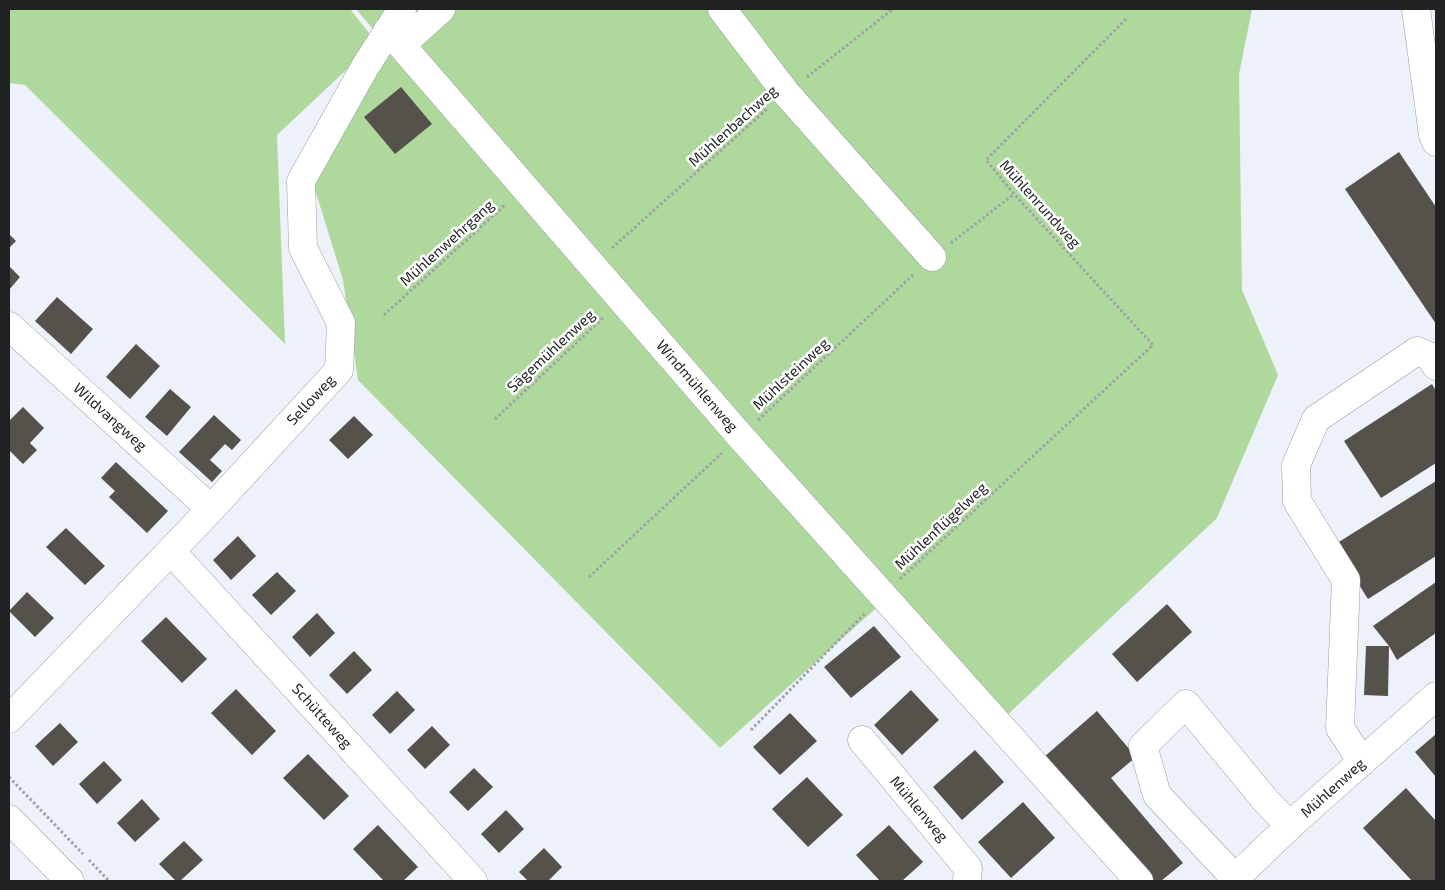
<svg xmlns="http://www.w3.org/2000/svg" width="1445" height="890" viewBox="0 0 1445 890" font-family="'Exo 2',sans-serif">
	<style>
		.green { fill: #afd89c }
		.building { fill: #55514b }
		.lines { fill: none; stroke-linecap: round; stroke-linejoin: round }
		.minor-casing { stroke: #9b9ea6; stroke-width: 29 }
		.path { stroke: #9ea1a7; stroke-width: 3; stroke-dasharray: 2.5 2.5; stroke-linecap: butt }
		.minor { stroke: #fff; stroke-width: 28 }
		.labels { text-anchor: middle; stroke-width: 5; stroke-linejoin: round; paint-order: stroke }
		.street-label { font-size: 15px; fill: #1f2123; stroke: #fff }
	</style>
	<rect width="100%" height="100%" fill="#edf1f9"/>
	<path class="green" d="M9,9h341l26,33 -99,93 8,209 -260,-259 -16,-2z
		M356,9h896l-13,65 3,216 36,85 -61,143 -213,200 -111,-125 -173,155 -362,-368 -15,-100 -30,-97 76,-135z"/>
	<path class="building" d="M401,87l31,37 -37,30 -31,-37z
		M1399,152l37,55v117l-91,-135z
		M9,234l7,7 -7,7z
		M9,266l11,11 -11,13z
		M57,297l36,32 -22,25 -36,-33z
		M136,344l24,22 -30,33 -24,-22z
		M1432,384l4,7v72l-55,35 -37,-57z
		M170,389l21,18 -24,29 -22,-19z
		M23,407l21,21 -14,15 7,7 -14,14 -14,-14v-29z
		M214,415l27,25 -9,10 -7,-6 -15,16 12,11 -10,11 -33,-30z
		M354,416l19,19 -25,24 -19,-19z
		M116,462l52,49 -21,22 -38,-36 6,-6 -14,-13z
		M1436,481v75l-68,43 -34,-54z
		M66,528l39,38 -20,19 -39,-38z
		M238,536l18,20 -25,24 -18,-20z
		M277,572l19,19 -25,24 -19,-20z
		M1436,582v51l-39,27 -8,-14 -1,50 -24,-1 2,-49h23l-16,-20z
		M27,592l27,26 -19,19 -26,-26z
		M1167,604l25,28 -55,50 -25,-28z
		M317,613l18,20 -25,24 -18,-20z
		M166,617l41,42 -25,24 -41,-42z
		M874,626l27,31 -50,41 -27,-31z
		M354,651l18,19 -25,24 -18,-19z
		M236,689l40,42 -24,24 -41,-42z
		M911,690l28,30 -37,35 -28,-30z
		M397,691l18,19 -25,24 -18,-19z
		M1097,711l39,46 -25,21 72,85 -22,18h-12l-105,-124z
		M790,713l27,28 -37,34 -27,-28z
		M60,723l18,19 -25,24 -18,-20z
		M432,726l18,19 -25,24 -18,-19z
		M1436,734v43l-21,-25z
		M975,750l29,32 -42,38 -29,-33z
		M308,754l41,42 -25,24 -41,-42z
		M104,761l18,19 -25,24 -18,-20z
		M474,768l19,19 -25,24 -19,-19z
		M807,777l36,38 -35,32 -36,-38z
		M1406,788l30,33v60h-24l-49,-53z
		M142,799l18,20 -25,23 -18,-19z
		M1023,802l32,36 -44,40 -33,-36z
		M506,810l18,19 -25,24 -18,-19z
		M378,825l40,42 -15,14h-19l-31,-32z
		M889,825l34,37 -21,19h-22l-24,-26z
		M184,841l19,19 -23,21h-4l-17,-17z
		M544,848l18,19 -14,14h-20l-9,-9z"/>
	<g class="lines">
		<defs>
			<path id="minor" d="M722,9l64,84 146,164
				M1416,9l17,126 3,7
				M388,30l352,406 399,445
				M401,45l40,-36
				M9,326l202,183
				M171,551l302,330
				M9,719l202,-210 128,-139 2,-47 -38,-75 -2,-67 64,-114 37,-58
				M862,740l106,128 -1,13
				M1362,762l-22,-34 6,-148 -49,-79 -1,-36 20,-46 101,-68 14,6 5,9
				M9,819l61,62
				M1235,878l-78,-83 -14,-49 43,-42 80,97 24,25
				M1232,881l65,-62 139,-123"/>
		</defs>
		<use href="#minor" class="minor-casing"/>
		<path class="path" d="M807,77l86,-68
			M951,243l63,-49
			M612,248l155,-139
			M384,315l122,-111
			M495,419l109,-102
			M758,420l156,-146
			M589,577l133,-124
			M900,579l253,-234 -139,-151 -28,-34 142,-143
			M751,730l114,-117
			M9,777l74,77
			M89,860l20,21"/>
		<use href="#minor" class="minor"/>
	</g>
	<g class="labels">
		<g class="street-label">
			<text transform="translate(733 126) rotate(-42)" y="5">Mühlenbachweg</text>
			<text transform="translate(1040 204) rotate(48)" y="5">Mühlenrundweg</text>
			<text transform="translate(447 243) rotate(-42)" y="5">Mühlenwehrgang</text>
			<text transform="translate(551 351) rotate(-43)" y="5">Sägemühlenweg</text>
			<text transform="translate(791 374) rotate(-43)" y="5">Mühlsteinweg</text>
			<text transform="translate(697 386) rotate(49)" y="5">Windmühlenweg</text>
			<text transform="translate(311 400) rotate(-47)" y="5">Selloweg</text>
			<text transform="translate(110 417) rotate(42)" y="5">Wildvangweg</text>
			<text transform="translate(941 526) rotate(-43)" y="5">Mühlenflügelweg</text>
			<text transform="translate(322 716) rotate(48)" y="5">Schütteweg</text>
			<text transform="translate(1333 788) rotate(-42)" y="5">Mühlenweg</text>
			<text transform="translate(919 809) rotate(50)" y="5">Mühlenweg</text>
		</g>
	</g>
	<rect width="1445" height="890" fill="none" stroke="#1f2123" stroke-width="20"/>
</svg>
